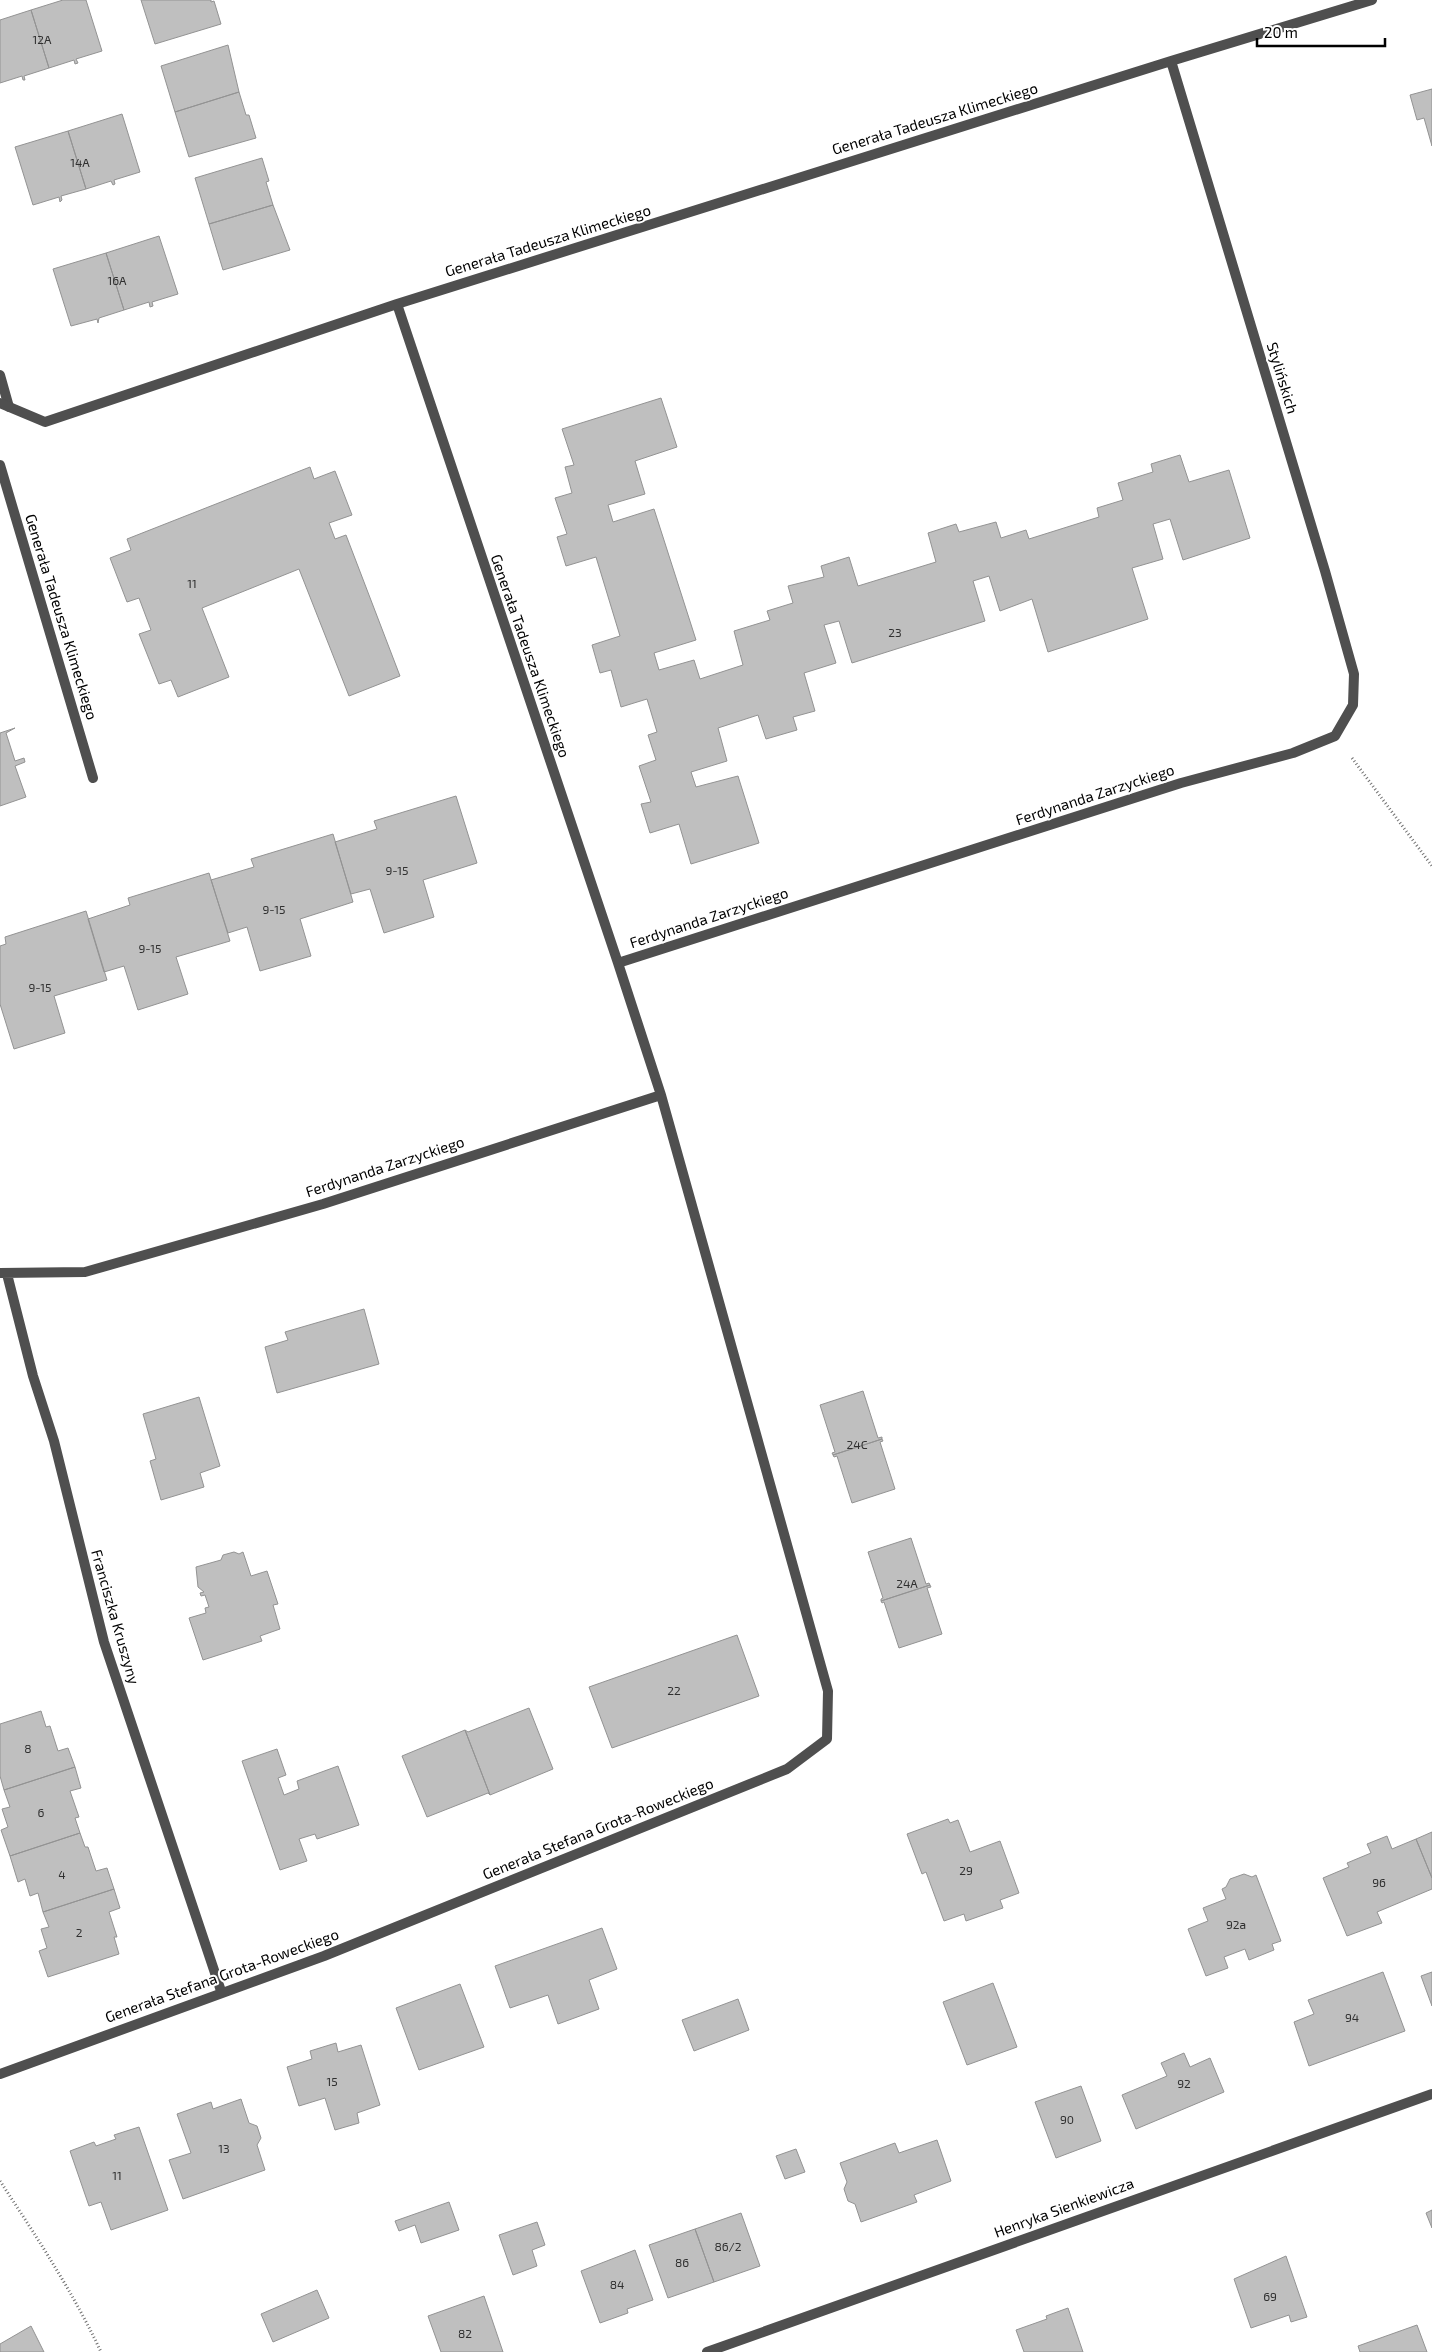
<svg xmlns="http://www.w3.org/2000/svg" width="1432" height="2352" viewBox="0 0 1432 2352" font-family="'Exo 2',sans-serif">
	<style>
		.building { fill: #bfbfbf; stroke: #939393 }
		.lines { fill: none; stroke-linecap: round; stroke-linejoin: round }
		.path { stroke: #717171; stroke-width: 3; stroke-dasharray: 1 2.5; stroke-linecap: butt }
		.lane { stroke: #4f4f4f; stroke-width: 10 }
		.street { stroke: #4f4f4f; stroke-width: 10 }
		.labels { text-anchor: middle; stroke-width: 4; stroke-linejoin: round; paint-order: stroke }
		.number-label { font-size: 12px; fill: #303030 }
		.street-label { font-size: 15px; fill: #000; stroke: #fff }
	</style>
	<rect width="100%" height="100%" fill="#fff"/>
	<path class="building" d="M63,0h23l16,51 -26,8 2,4 -3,1 -1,-4 -25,8 -18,-58z
		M141,0h70v2l3,-1 7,23 -66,20z
		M31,10l18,58 -25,8 1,4h-2l-1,-4 -22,7v-63z
		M228,45l11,47 -64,20 -14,-46z
		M1432,89v57l-8,-28 -7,2 -7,-25z
		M239,92l7,23h3l7,23 -67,19 -14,-45z
		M122,114l18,58 -26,8 1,4 -2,1 -2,-4 -25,8 -18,-58z
		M68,131l18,58 -25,7 1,4 -2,2 -1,-5 -26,8 -18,-58z
		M262,158l7,23 -3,1 7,23 -64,19 -14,-46z
		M273,205l17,45 -67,20 -14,-46z
		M159,236l19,58 -26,8 1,4 -3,1 -1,-5 -25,8 -18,-57z
		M106,253l18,57 -25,8 -1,5 -1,-4 -26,7 -18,-57z
		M661,398l16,49 -42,14 10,33 -37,11 5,17 41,-13 42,131 -42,13 5,17 35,-10 6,19 43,-14 -9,-34 36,-11 -3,-9 26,-8 -5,-17 36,-9 -3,-11 28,-9 9,29 78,-24 -8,-29 28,-9 3,8 37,-10 5,16 25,-8 3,9 70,-22 -2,-9 26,-8 -5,-17 35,-11 -2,-8 29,-9 9,27 40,-12 21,68 -67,22 -13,-41 -17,5 10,35 -31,9 16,51 -100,33 -16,-53 -32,12 -11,-35 -16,5 12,40 -133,42 -13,-42 -15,4 12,38 -32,10 11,38 -22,6 4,13 -31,9 -8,-24 -40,13 9,33 -36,11 5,15 42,-11 21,67 -68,21 -12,-40 -29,9 -9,-29 10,-2 -12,-36 17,-6 -8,-25 9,-3 -10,-33 -26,8 -10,-37 -11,3 -8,-28 28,-9 -24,-79 -30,9 -9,-29 10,-3 -12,-36 17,-5 -7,-26 9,-2 -12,-36z
		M310,467l4,12 21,-8 17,44 -23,8 6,16 11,-4 54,141 -51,20 -50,-127 -97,39 27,69 -51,20 -7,-17 -12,4 -20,-50 12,-4 -12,-32 -12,4 -17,-44 21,-8 -4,-11z
		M15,728l-9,5 9,28 9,-3 1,4 -10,4 11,31 -26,9v-73z
		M456,796l21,67 -54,17 11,37 -50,16 -14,-44 -19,5 -16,-52 42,-13 -3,-8z
		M333,834l20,68 -53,17 11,37 -51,15 -13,-44 -19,6 -17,-53 43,-13 -3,-8z
		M209,873l21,68 -54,16 12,37 -50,16 -14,-44 -20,6 -16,-53 42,-14 -2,-7z
		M86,911l21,69 -53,16 11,37 -51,16 -14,-45v-58l6,-2 -1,-7z
		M364,1309l15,55 -102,29 -12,-46 23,-7 -3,-8z
		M863,1391l15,47 4,-1v2l-49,16 -1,-2 3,-1 -15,-47z
		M199,1397l21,69 -20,7 4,14 -43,13 -11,-39 6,-2 -13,-45z
		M882,1439l1,2 -3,1 15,47 -43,14 -15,-47 -3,1 -1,-2z
		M911,1538l15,46 3,-1 1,2 -49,16v-2l2,-1 -15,-46z
		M234,1552l5,2 4,-2 8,24 16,-5 11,33 -5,1 7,24 -20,7 2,5 -59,19 -14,-42 17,-5 -1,-5 4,-1 -4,-12 -4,1 -1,-3 4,-1 -6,-5 -2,-20 25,-7 2,-5z
		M930,1585l1,2 -4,1 15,46 -43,14 -15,-46 -2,1 -1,-2z
		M737,1635l22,61 -147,52 -23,-61z
		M529,1708l24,61 -63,26 -25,-65 3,2z
		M41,1711l5,16 4,-1 8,25 10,-3 7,19 -71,23 -4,-14v-52z
		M465,1730l25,65 -2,-2 -61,24 -25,-61z
		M277,1749l9,26 -8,3 6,17 15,-6 -2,-8 41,-15 21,59 -42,14 -2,-5 -16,5 8,22 -27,9 -38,-109z
		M75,1767l6,21 -11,3 9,26 -4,1 5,15 -70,23 -9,-26 7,-3 -6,-18 8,-2 -6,-17z
		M948,1819l2,4 8,-3 12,32 30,-11 19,52 -19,7 3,8 -37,13 -2,-7 -20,7 -18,-49 -4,2 -15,-40z
		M1432,1832v46l-16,-39z
		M80,1833l5,14h3l8,24 11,-3 7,21 -71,23 -5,-19 -8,3 -5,-17 -7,3 -8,-26z
		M1387,1836l5,13 24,-10 16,39v11l-55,23 5,11 -35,13 -24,-58 26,-11 -2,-4 24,-10 -4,-9z
		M1244,1874l8,3 4,-2 25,66 -9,3 2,6 -25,10 -4,-11 -21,8 4,11 -22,8 -18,-47 20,-8 -5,-13 23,-9 -4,-10 4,-2 4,-8z
		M114,1889l6,19 -11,4 8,25h-3l5,17 -71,23 -9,-26 8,-3 -6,-19 8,-2 -6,-15z
		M602,1928l15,41 -28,11 10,29 -41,15 -10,-29 -38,13 -15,-42z
		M1383,1972l22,59 -96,35 -15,-44 20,-8 -6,-14z
		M1432,1972v34l-11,-30z
		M993,1983l24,64 -50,18 -24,-63z
		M460,1984l24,63 -65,23 -23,-62z
		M738,1999l11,31 -55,21 -12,-31z
		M336,2043l2,9 23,-7 19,60 -23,8 2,10 -24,7 -10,-32 -26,8 -12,-39 25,-8 -2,-8z
		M1184,2053l6,14 20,-9 14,34 -88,37 -14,-34 45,-19 -6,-13z
		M1081,2086l20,55 -45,17 -21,-56z
		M241,2099l8,24 8,3 4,12 -4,7 8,25 -82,29 -14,-39 22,-7 -14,-39 34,-12 2,7z
		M139,2127l29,83 -57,20 -10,-28 -12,4 -19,-55 24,-9 2,4 20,-7 -2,-4z
		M937,2140l14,41 -37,14 3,7 -56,20 -6,-18 -7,-3 -4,-12 3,-7 -7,-19 55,-20 4,10z
		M796,2149l9,23 -20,7 -9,-23z
		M449,2202l10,28 -38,13 -6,-18 -16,6 -4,-10z
		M1432,2210v18l-6,-15z
		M741,2213l19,53 -46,16 -19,-53z
		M537,2222l8,23 -13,5 5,16 -24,9 -14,-40z
		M695,2229l19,53 -46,16 -19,-53z
		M635,2250l18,50 -26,9 1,4 -28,10 -19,-52z
		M1286,2256l21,61 -16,5 -2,-7 -38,13 -17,-49z
		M317,2290l12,28 -56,24 -12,-28z
		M484,2296l19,56h-62l-13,-36z
		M1068,2308l15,44h-59l-8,-22 31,-11 -1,-3z
		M1417,2325l10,27h-67l-2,-6z
		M31,2326l13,26h-44v-8z"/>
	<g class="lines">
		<path class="path" d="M1352,758l80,108
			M0,2181c36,55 73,111 101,171"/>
		<path class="lane" d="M0,375l9,32"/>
		<path class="street" d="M0,403l45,19 352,-118
			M0,465l93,313
			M618,963l-221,-659 774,-243 201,-61
			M0,1273l85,-1 238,-68 338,-109 -43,-132 563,-180 112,-30 42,-17 18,-31 1,-31 -29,-103 -154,-510
			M7,1274l26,102 21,65 50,201 117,349
			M0,2074l324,-118 463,-187 40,-30 1,-48 -167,-596
			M707,2352l725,-258"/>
	</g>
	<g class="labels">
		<g class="number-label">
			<text x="42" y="44">12A</text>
			<text x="80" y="167">14A</text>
			<text x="117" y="285">16A</text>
			<text x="192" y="588">11</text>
			<text x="895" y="637">23</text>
			<text x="397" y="875">9-15</text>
			<text x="274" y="914">9-15</text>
			<text x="150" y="953">9-15</text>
			<text x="40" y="992">9-15</text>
			<text x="857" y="1449">24C</text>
			<text x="907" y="1588">24A</text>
			<text x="674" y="1695">22</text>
			<text x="28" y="1753">8</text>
			<text x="41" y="1817">6</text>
			<text x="966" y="1875">29</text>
			<text x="62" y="1879">4</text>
			<text x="1379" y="1887">96</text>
			<text x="1236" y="1929">92a</text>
			<text x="79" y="1937">2</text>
			<text x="1352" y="2022">94</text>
			<text x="332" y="2086">15</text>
			<text x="1184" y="2088">92</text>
			<text x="1067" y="2124">90</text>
			<text x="224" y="2153">13</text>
			<text x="117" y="2180">11</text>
			<text x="728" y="2251">86/2</text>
			<text x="682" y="2267">86</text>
			<text x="617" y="2289">84</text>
			<text x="1270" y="2301">69</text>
			<text x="465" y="2338">82</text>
		</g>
		<g class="street-label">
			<text transform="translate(935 119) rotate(-17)" y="5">Generała Tadeusza Klimeckiego</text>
			<text transform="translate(548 241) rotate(-17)" y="5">Generała Tadeusza Klimeckiego</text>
			<text transform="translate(1282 378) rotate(73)" y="5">Stylińskich</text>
			<text transform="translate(61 617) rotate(73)" y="5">Generała Tadeusza Klimeckiego</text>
			<text transform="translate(530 656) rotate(71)" y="5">Generała Tadeusza Klimeckiego</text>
			<text transform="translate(1095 795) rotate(-18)" y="5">Ferdynanda Zarzyckiego</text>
			<text transform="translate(709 918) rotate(-18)" y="5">Ferdynanda Zarzyckiego</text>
			<text transform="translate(385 1167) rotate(-18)" y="5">Ferdynanda Zarzyckiego</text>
			<text transform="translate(115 1617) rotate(74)" y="5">Franciszka Kruszyny</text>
			<text transform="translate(598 1829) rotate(-22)" y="5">Generała Stefana Grota-Roweckiego</text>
			<text transform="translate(222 1976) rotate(-20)" y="5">Generała Stefana Grota-Roweckiego</text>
			<text transform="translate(1064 2208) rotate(-20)" y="5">Henryka Sienkiewicza</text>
		</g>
	</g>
	<path d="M1257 38v8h128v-8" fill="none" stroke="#000000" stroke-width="2.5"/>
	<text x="1264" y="38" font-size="15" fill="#000000" stroke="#ffffff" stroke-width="4" paint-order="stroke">20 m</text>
</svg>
